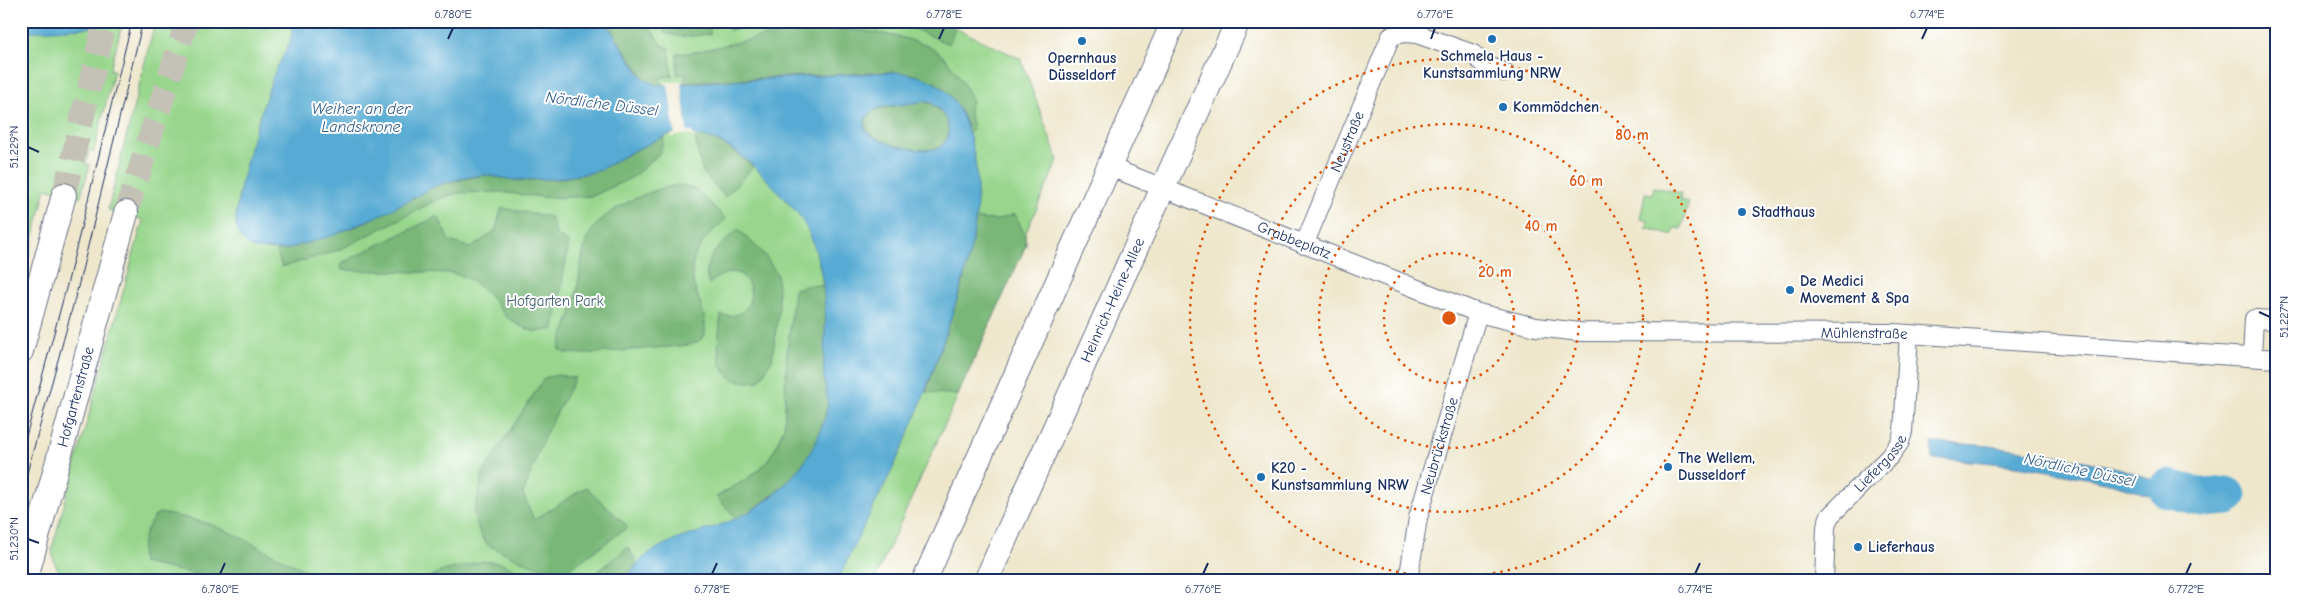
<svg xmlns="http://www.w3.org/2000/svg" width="2298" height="602" viewBox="0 0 2298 602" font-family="'Comic Neue',sans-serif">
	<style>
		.green { fill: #97d68c; stroke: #598275 }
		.forest { fill: #79b778; stroke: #4a736b }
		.water { fill: #57aad3; stroke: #396c98; fill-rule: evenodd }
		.pier { fill: #eee7cc }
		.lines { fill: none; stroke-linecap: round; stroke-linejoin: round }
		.river { stroke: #57aad3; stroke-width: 39 }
		.secondary-tunnel { stroke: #c4c2b6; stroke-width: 24; stroke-dasharray: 24 12; stroke-linecap: butt }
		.minor-casing { stroke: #656f84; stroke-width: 20 }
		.secondary-casing { stroke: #656f84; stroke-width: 26 }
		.minor { stroke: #fff; stroke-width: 18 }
		.secondary { stroke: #fff; stroke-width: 24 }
		.tram { stroke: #1b2f5e; stroke-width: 1 }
		.ticks { fill: none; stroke: #1b2f5e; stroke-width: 2 }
		.ring { fill: none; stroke: #de5710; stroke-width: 2.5; stroke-dasharray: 2.5 5 }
		.poi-dot { fill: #1f6fb2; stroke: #fff; stroke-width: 2 }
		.labels { text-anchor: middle; stroke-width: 4; stroke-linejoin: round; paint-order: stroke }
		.poi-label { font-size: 15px; font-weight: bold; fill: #1b2f5e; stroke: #fff; text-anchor: start }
		.street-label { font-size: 15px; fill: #1b2f5e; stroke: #fff }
		.park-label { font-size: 15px; fill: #40616c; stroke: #fff }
		.water-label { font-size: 16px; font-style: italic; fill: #33608d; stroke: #fff }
		.centre { fill: #de5710; stroke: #fff; stroke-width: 2.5 }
		.ring-label { font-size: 15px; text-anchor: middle; font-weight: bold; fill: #de5710; stroke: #fff; stroke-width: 4; stroke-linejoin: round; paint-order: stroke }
		.neatline { fill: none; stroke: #1b2f5e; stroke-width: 2 }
		.ticks-label { font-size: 12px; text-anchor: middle; fill: #1b2f5e }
	</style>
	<rect width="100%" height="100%" fill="#fff"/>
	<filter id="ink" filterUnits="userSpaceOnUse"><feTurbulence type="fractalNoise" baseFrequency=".02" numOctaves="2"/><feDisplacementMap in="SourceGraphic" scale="10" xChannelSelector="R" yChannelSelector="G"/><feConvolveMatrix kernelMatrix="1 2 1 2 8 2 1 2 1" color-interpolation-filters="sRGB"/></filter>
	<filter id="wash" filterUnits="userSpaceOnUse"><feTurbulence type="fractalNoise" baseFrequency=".0096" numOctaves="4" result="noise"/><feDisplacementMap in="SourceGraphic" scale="20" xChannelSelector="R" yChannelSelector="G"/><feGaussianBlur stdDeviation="1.12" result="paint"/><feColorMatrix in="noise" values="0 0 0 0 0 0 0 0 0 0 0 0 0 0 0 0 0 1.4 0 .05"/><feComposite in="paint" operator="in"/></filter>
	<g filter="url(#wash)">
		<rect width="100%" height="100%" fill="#eee7cc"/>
		<path class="green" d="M21,21h102l-13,49h4l-20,82 -5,-2 -3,14 4,1 -10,33 -34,-10 -25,100z
			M155,21h785l81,38 37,101 -33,75 1,10 -152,336h-800c-15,-4 -22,-18 -22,-33l91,-328 -35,-10z
			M1654,187l27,6 -1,7 9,2 -8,27 -7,-1 -2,7 -26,-7 2,-7 -8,-2 5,-26 7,1z"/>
		<path class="forest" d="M605,21h40l16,23 8,4 3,28 -12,2 1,4 5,3h-10l-10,-4z
			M659,21h51v13l-27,3 -18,-4z
			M732,21h51l-54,9z
			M880,21h60l15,7 -6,16 -41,-18z
			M810,28c34,1 109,4 134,29 12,13 22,29 28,45l-3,6 4,22 -4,4 -4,-13 -22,-33 -9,-6 -42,-10 -209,10 4,-8 -10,1v-22h13l75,-17z
			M920,101c18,1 41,28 23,44 -13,12 -66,-1 -76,-14l-2,-10 8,-11z
			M665,136l-6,18 -26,23 -40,19 -42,2 -52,-6 -42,1 -22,8 -96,49 -57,17 -6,-16 81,-25 78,-40 14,-4 36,-7 29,5h15l25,-1 35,-6 11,-3 29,-17z
			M695,136c23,1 41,16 58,31l-28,30 -23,-26z
			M680,185l17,5 29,29c-23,20 -41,38 -31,70 7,21 11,24 10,46l-7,7 -8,3 -105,9 -21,-1 -5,-5c5,-16 12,-32 16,-48 5,-19 5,-42 12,-61 11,-28 64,-51 93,-54z
			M502,208l49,9 6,19 12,7 -15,86 -19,3 -15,-6 -15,-10 -14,-19 -19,-17 -20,-7 -110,-3 -2,-4 3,-4 95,-46 11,25 22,7 24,-17z
			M1015,214l10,21 1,10 -68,150 -32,-3 37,-110 13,-63 21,1z
			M738,229l26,25 13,20 2,32 -7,54 -13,21c-48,7 -42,-33 -38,-66 48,10 33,-72 -12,-31 -10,-24 13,-40 29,-55z
			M810,285l14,1 1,10c2,26 0,51 -1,77 0,10 4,20 4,30 -4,52 -49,93 -91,116l-21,-22 31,-18 18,-15 9,-14 10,-23 3,-73 7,-65z
			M558,375l17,3 -30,57 -22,59 11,26 52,-33 42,40 -60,43 -14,2 -32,-11 -34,-16 -7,-9 -7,-21 9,-42 61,-95z
			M158,513c19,3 38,6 57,13 41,16 75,42 120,55h-106l-87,-18c-3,-17 4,-38 16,-50z
			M628,547l9,16 -11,18h-40z
			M483,561l18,2 37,18h-118l23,-10z"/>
		<path class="water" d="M21,21h78l-1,6 -77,5z
			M291,21h314l37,56 14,8 236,-13c41,3 62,17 75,56 23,65 3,134 -18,196 -15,44 -30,88 -50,131 -19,42 -43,83 -61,126h-212c21,-44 72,-44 111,-63 44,-20 81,-62 90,-110 2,-10 -2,-19 -3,-29 -1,-15 1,-31 1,-46 2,-37 -5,-96 -32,-125 -25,-27 -58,-70 -98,-72l-3,-4 -17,1 -10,3 -36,17 -29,17 -11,3 -35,6 -40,1 -29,-5 -19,2 -31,9 -48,26 -53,23 -50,15 -30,-1c-7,-4 -15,-11 -17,-19 -7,-27 26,-126 37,-156 7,-17 22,-34 17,-53zM927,101c18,7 31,34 12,47 -16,6 -64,-3 -74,-19v-10l8,-9 10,-3z
			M1931,443c61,0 123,11 183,24 28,7 76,30 104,25l4,16c-31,6 -85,-19 -117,-26 -57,-12 -115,-22 -173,-23z"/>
		<path class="pier" d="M686,80l-5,3 6,48 5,1 4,7 -7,-5 -20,3 6,-4 -7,-48 -6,-2z"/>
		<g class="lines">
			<path class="river" d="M2168,489l36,9 23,-2"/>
		</g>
	</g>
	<g filter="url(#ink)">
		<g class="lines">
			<path class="secondary-tunnel" d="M64,195l41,-174
				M126,213l61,-192"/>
			<defs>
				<g id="minor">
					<path id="s1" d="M1110,167l368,146 58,14 44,5 314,1 383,26"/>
					<path id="s2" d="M1304,245l87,-209 13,-3 13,1 56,20 12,11 19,7"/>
					<path d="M2252,357l2,-38 23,1"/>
					<path id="s3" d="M1408,581l10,-63 60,-205"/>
					<path id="s4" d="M1824,581l2,-54 3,-10 61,-61 10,-14 3,-10 6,-98"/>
				</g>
				<g id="secondary">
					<path d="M21,351l43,-156"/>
					<path id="s5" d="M25,581l101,-368"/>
					<path d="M924,581l250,-560"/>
					<path id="s6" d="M986,581l252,-560"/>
				</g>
			</defs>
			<use href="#minor" class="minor-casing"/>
			<use href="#secondary" class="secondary-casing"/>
			<use href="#minor" class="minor"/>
			<use href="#secondary" class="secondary"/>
			<path class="tram" d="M21,455l47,-174 64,-260
				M21,495l57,-208 65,-266"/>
		</g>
	</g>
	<path class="ticks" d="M448,39l5,-11M939,39l5,-11M1431,39l4,-11M1922,39l5,-11M28,147l11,5M2259,312l11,5M28,539l11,4M220,574l5,-11M712,574l5,-11M1203,574l5,-11M1695,574l5,-11M2186,574l5,-11"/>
	<g class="ring">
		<circle cx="1449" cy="318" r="65"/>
		<circle cx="1449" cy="318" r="130"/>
		<circle cx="1449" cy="318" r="194"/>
		<circle cx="1449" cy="318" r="259"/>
	</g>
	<g class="poi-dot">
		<circle cx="1492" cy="39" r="5"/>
		<circle cx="1082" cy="41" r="5"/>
		<circle cx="1503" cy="107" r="5"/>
		<circle cx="1742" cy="212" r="5"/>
		<circle cx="1790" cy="290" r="5"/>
		<circle cx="1668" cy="467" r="5"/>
		<circle cx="1261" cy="477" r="5"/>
		<circle cx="1858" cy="547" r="5"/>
	</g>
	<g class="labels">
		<g class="poi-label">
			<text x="1492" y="61" text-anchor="middle">Schmela Haus -<tspan x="1492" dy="17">Kunstsammlung NRW</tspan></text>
			<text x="1082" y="63" text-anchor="middle">Opernhaus<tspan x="1082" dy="17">Düsseldorf</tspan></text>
			<text x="1513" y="112">Kommödchen</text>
			<text x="1752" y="217">Stadthaus</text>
			<text x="1800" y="286">De Medici<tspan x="1800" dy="17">Movement &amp; Spa</tspan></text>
			<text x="1678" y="463">The Wellem,<tspan x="1678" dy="17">Dusseldorf</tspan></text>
			<text x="1271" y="473">K20 -<tspan x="1271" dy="17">Kunstsammlung NRW</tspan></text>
			<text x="1868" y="552">Lieferhaus</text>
		</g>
		<g class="street-label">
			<text dy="5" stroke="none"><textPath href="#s2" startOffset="112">Neustraße</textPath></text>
			<text dy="5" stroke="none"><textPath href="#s1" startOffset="198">Grabbeplatz</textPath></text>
			<text dy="5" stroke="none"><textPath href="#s6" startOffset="308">Heinrich-Heine-Allee</textPath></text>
			<text dy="5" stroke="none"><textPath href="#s1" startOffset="784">Mühlenstraße</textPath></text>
			<text dy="5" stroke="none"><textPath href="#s5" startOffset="191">Hofgartenstraße</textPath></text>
			<text dy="5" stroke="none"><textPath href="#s3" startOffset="139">Neubrückstraße</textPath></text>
			<text dy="5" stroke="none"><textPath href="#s4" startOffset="139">Liefergasse</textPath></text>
		</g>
		<g class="park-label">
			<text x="555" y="306">Hofgarten Park</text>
		</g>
		<g class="water-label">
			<text transform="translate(602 103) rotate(7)" y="6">Nördliche Düssel</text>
			<text x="361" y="114">Weiher an der<tspan x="361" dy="18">Landskrone</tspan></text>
			<text transform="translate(2080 469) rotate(12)" y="6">Nördliche Düssel</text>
		</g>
	</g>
	<circle cx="1449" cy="318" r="8" class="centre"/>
	<g class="ring-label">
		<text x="1632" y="140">80 m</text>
		<text x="1586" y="186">60 m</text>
		<text x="1541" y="231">40 m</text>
		<text x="1495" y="277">20 m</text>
	</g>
	<rect width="2298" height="602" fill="none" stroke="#fff" stroke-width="55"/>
	<rect x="28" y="28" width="2242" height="546" class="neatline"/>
	<g class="ticks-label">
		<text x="453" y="18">6.780°E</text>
		<text x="944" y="18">6.778°E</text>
		<text x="1435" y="18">6.776°E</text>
		<text x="1927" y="18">6.774°E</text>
		<text transform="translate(14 147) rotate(-90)" y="4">51.229°N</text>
		<text transform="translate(2284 317) rotate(-90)" y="4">51.227°N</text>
		<text transform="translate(14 539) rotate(-90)" y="4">51.230°N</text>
		<text x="220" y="593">6.780°E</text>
		<text x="712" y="593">6.778°E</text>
		<text x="1203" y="593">6.776°E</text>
		<text x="1695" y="593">6.774°E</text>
		<text x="2186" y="593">6.772°E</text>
	</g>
</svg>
